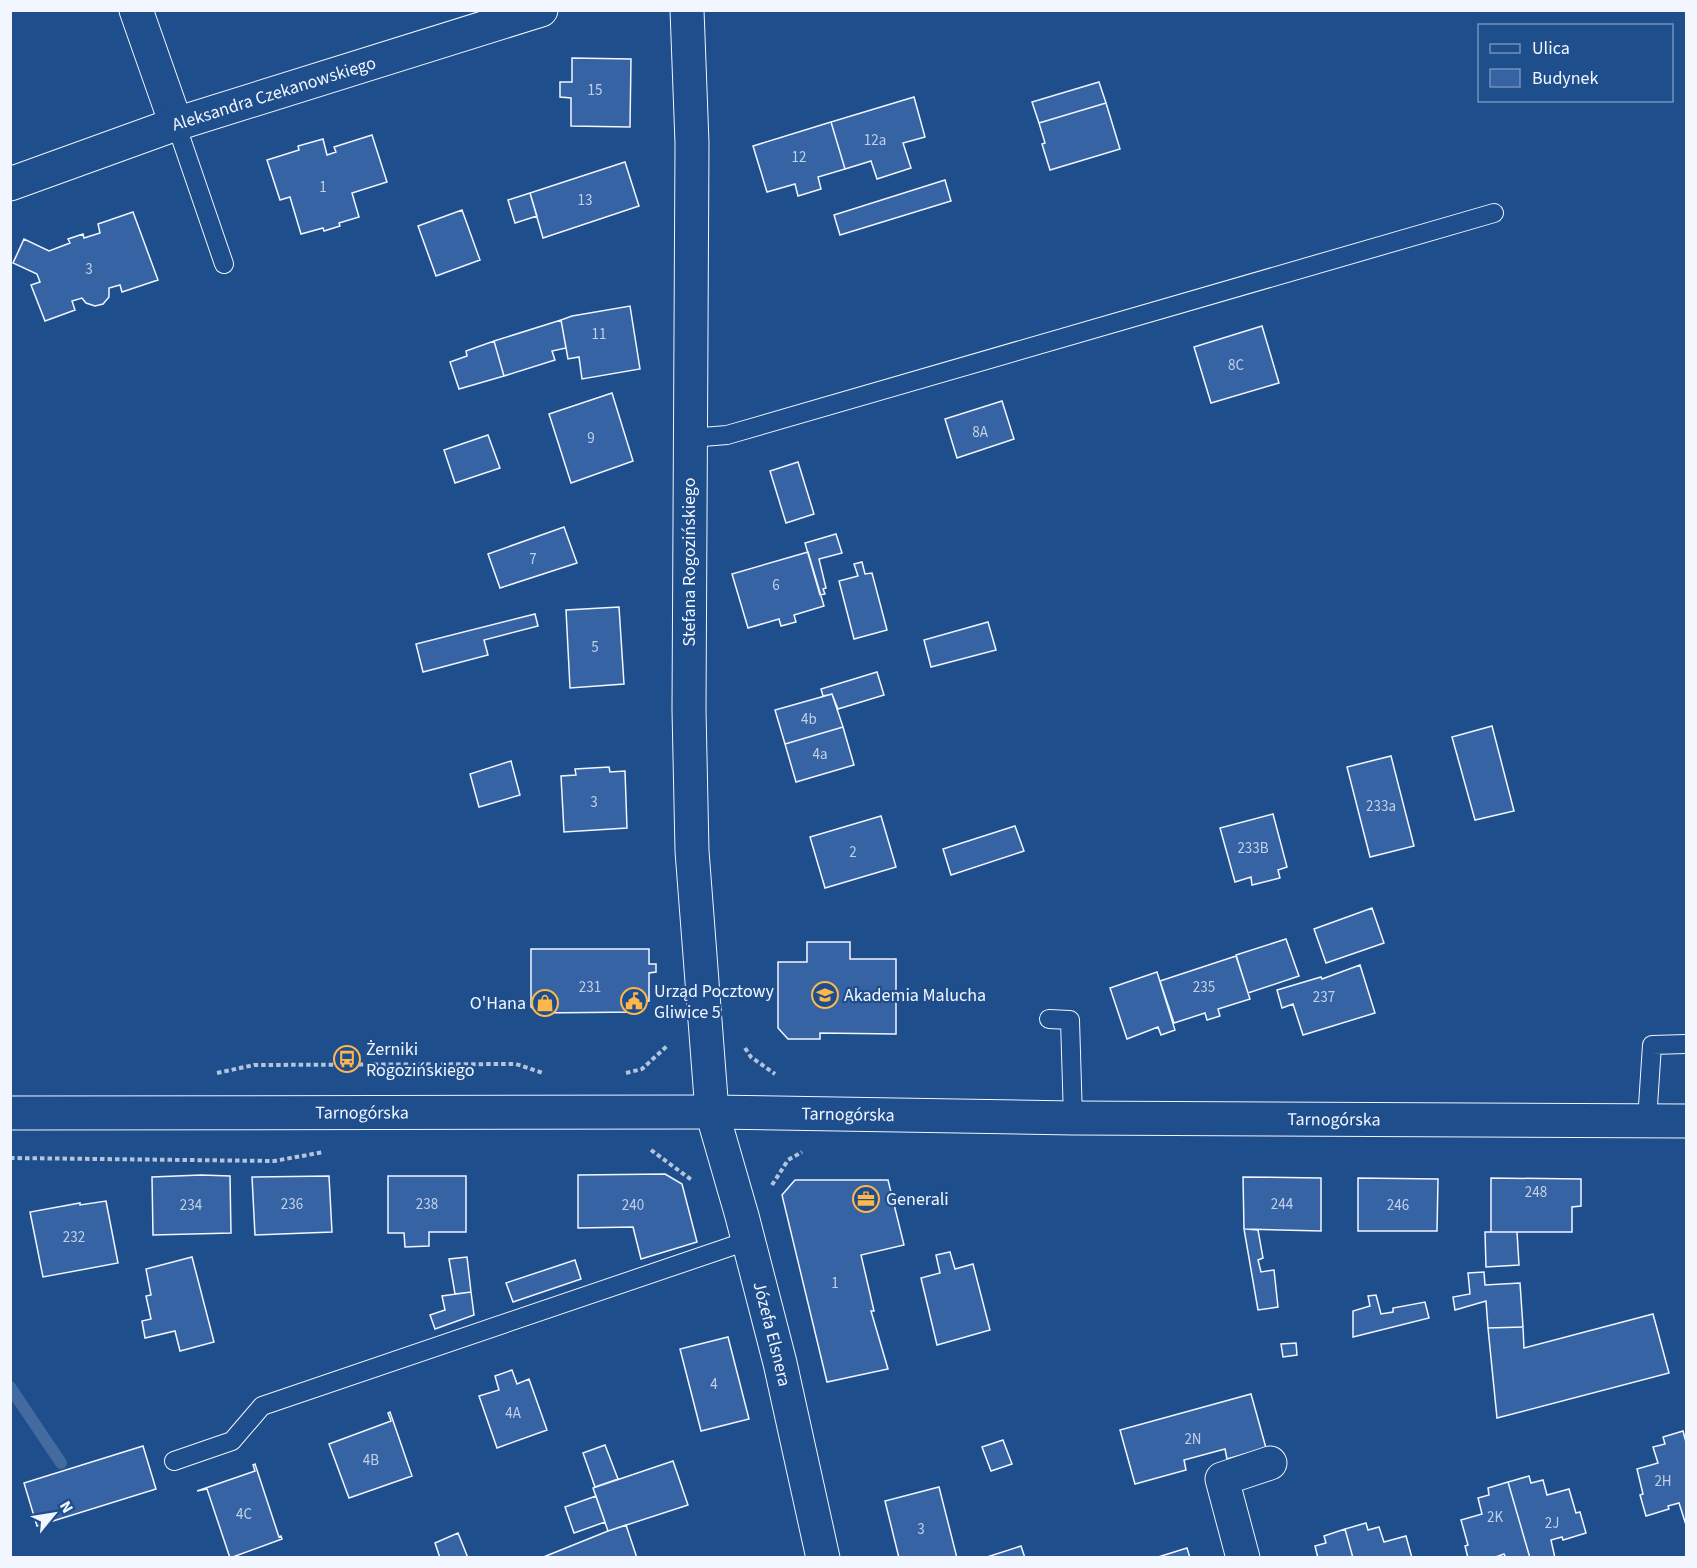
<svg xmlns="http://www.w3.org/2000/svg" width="1697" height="1568" viewBox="0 0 1697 1568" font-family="'Source Sans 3',sans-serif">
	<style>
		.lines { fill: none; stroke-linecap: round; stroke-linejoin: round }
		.stream { stroke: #446ba0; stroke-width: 12 }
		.building { fill: #3563a3; stroke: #f2f6ff; stroke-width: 1.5 }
		.service-casing { stroke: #f2f6ff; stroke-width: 20 }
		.minor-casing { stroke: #f2f6ff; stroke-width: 35 }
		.tertiary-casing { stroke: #f2f6ff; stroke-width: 35 }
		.primary-casing { stroke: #f2f6ff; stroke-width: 35 }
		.path { stroke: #b3c4dc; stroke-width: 4; stroke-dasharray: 4.5 3; stroke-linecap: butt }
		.service { stroke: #1f4e8c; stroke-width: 18 }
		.minor { stroke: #1f4e8c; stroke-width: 33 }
		.tertiary { stroke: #1f4e8c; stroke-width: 33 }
		.primary { stroke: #1f4e8c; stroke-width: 33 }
		.labels { text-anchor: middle; stroke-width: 4.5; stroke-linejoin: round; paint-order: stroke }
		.number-label { font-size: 15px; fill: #c3d1e8 }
		.street-label { font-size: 18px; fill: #f2f6ff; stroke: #1f4e8c }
		.poi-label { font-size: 18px; fill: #f2f6ff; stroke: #1f4e8c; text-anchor: start }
	</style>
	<rect width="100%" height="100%" fill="#1f4e8c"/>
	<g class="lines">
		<path class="stream" d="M10,1387l51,76"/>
	</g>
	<path class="building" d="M572,58l59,1 -1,68 -59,-1v-28l-11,-1v-15h12z
		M1099,82l7,21 -67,20 -7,-21z
		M914,97l11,40 -22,6 8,25 -34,11 -6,-18 -26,8 -14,-47z
		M1106,103l14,46 -70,21 -8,-26 3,-1 -6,-20z
		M831,122l14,47 -27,8 3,12 -23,7 -3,-12 -28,8 -14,-46z
		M372,135l15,47 -35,11 7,24 -20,6 1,3 -16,5 -1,-3 -22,6 -11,-37 -10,3 -13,-40 32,-10 -1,-4 25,-7 4,16 9,-3 -2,-5z
		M625,162l14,44 -96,32 -13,-45z
		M945,180l6,21 -111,34 -6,-20z
		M530,193l7,23 -22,7 -7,-23z
		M462,210l18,50 -44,16 -18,-50z
		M133,212l25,68 -36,12 -2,-7 -11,3v9l-6,7 -8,2 -9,-3 -4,-5 -10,3 3,9 -30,11 -14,-36 9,-3 -3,-8 -24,-11 11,-24 25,12 21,-8 -2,-4 15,-5 1,4 16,-5 -2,-9z
		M630,306l10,63 -58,10 -3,-22 -11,2 -7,-39 11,-4z
		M561,320l5,28 -14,3 3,9 -51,16 -10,-35z
		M1262,326l17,57 -68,20 -17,-56z
		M494,341l10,35 -45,13 -9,-27 17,-6 -1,-5z
		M612,393l21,68 -62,22 -22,-69z
		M1002,401l12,38 -57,19 -12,-39z
		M488,435l12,33 -45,15 -11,-33z
		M798,462l16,52 -28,9 -16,-52z
		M564,527l13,36 -77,25 -12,-34z
		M836,534l6,19 -23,6 7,29 -3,1 2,5 -5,1 -15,-52z
		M808,552l16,54 -30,9 2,7 -15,4 -2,-7 -31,9 -16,-54z
		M862,562l3,12 7,-1 15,57 -33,9 -15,-58 19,-5 -4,-12z
		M619,607l5,77 -54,4 -4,-78z
		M535,614l3,12 -54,14 4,15 -65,17 -7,-28z
		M988,622l8,28 -65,17 -7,-27z
		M877,672l7,23 -46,14 -6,-15 -9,2 -2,-7z
		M832,694l11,33 -58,17 -10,-34z
		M1492,726l22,85 -39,9 -23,-83z
		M843,727l11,38 -58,17 -11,-38z
		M1391,756l23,90 -44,11 -23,-90z
		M511,761l9,34 -41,12 -9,-33z
		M609,767l1,5 15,-1 2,57 -63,4 -3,-56 15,-1 -1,-6z
		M1273,814l14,53 -9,3 2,8 -28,7 -1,-8 -16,5 -15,-54z
		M881,816l15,51 -71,21 -15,-51z
		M1015,826l9,25 -73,24 -8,-26z
		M1372,908l12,35 -58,20 -12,-34z
		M1286,939l13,37 -51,17 -12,-38z
		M807,942h43v17h46v75l-76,-1v6h-32l-10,-11v-66h29z
		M531,949h118v15h7v8l-7,1v28h-2l-10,9v2l-99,1 -7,-6z
		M1236,956l14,43 -32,10 2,7 -13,4 -2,-7 -31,10 -14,-42z
		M1360,965l15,48 -72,22 -10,-31 -11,4 -5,-18 44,-13 1,2z
		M1157,972l18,58 -14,5 -3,-8 -31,12 -17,-51z
		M665,1174l17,10 15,58 -56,17 -8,-32 -55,1v-53z
		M201,1175l29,1 1,57 -78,2 -1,-58z
		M329,1176l3,56 -77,3 -3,-58z
		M388,1176h78v56h-37v14l-24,1 -1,-14h-16z
		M1243,1177l78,1v53l-77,-2z
		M1358,1178l80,1 -1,52h-79z
		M1491,1178l90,1v27l-9,1v25h-81z
		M795,1180h93l16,65 -43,10 13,56h-3l17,58 -61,13 -45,-187z
		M106,1201l12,62 -75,14 -13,-65 50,-9v2z
		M1244,1229l14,1 5,28 -5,2 3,12 13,-2 4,37 -20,3z
		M1485,1232h32l2,33 -33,2z
		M950,1252l5,17 18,-5 17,66 -53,15 -16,-67 19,-5 -4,-18z
		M192,1257l22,85 -34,9 -5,-20 -30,7 -3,-17 9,-2 -5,-23 5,-1 -5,-26z
		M467,1257l4,35 -16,2 -6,-35z
		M575,1260l6,19 -68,23 -7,-19z
		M1484,1272l1,13 35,-2 3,44 -35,1 -2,-27 -31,9 -2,-13 17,-3 -2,-21z
		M471,1292l3,23 -39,14 -5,-14 15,-5 -3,-14z
		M1376,1295l5,19 12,-2v-4l32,-6 4,16 -76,19v-26l17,-5 -2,-10z
		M1653,1314l16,59 -172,45 -9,-90 35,-1 1,21z
		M728,1337l21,82 -48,12 -21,-82z
		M1296,1343l1,12 -14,2 -2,-13z
		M512,1370l5,14 12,-5 18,51 -50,18 -18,-52 20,-6 -4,-14z
		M1251,1394l15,54 -39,11 -2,-10 -41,11 2,10 -51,14 -15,-54z
		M390,1412l22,64 -63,22 -20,-54 62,-23 -3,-8z
		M1683,1431l3,11v83l-7,-22 -11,3 1,3 -23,7 -6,-21 3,-1 -6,-25 21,-6 -5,-16 12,-3 -2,-7z
		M1003,1440l9,24 -21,7 -9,-24z
		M605,1445l13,34 -23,8 -12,-34z
		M143,1446l13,43 -119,37 -13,-43z
		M673,1461l15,44 -80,26 -15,-43z
		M255,1464l24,73 2,-1 1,3 -52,19 -23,-69 -10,2 58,-20 -2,-6z
		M1529,1476l2,7 12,-3 4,15 22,-6 7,24 4,-1 6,21 -23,7 -1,-3 -11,3 4,18h-25l-22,-76z
		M1508,1482l22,76h-24l-2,-4 -11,4h-25l-3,-12 3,-1 -7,-25 21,-6 -4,-16 11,-3 -1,-7z
		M939,1487l18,71h-58l-14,-57z
		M596,1496l9,26 -31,11 -9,-26z
		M1366,1523l2,7 11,-3 5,15 22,-6 6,22h-59l-8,-29z
		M626,1525l11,33h-96l67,-27z
		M1345,1529l8,29h-35l-3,-12 11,-3 -2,-7z
		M458,1533l10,25h-28l-5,-15z
		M1021,1546l4,12h-41z
		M1187,1548l3,10h-35z"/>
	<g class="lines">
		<defs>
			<path id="service" d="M176,124l48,140
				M690,438l37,-3 767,-222
				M1049,1019l21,1 3,98
				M1647,1121l5,-76 34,-1
				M174,1461l58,-20 30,-35 485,-165"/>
			<g id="minor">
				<path d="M136,10l40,114"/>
				<path d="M687,10l5,133 -3,567 3,141 20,261"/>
				<path id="s1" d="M10,184l166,-60 365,-114"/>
				<path d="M1243,1558l-21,-79 48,-16"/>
			</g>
			<g id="tertiary">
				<path id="s2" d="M712,1112l30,104 38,147 43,195"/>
			</g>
			<g id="primary">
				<path id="s3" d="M10,1113l702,-1 361,6 613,3"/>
			</g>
		</defs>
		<use href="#service" class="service-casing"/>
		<use href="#minor" class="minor-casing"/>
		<use href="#tertiary" class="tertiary-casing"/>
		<use href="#primary" class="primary-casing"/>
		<path class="path" d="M745,1048l6,9 24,17
			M217,1073l37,-8 262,-1 27,9
			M626,1073l16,-4 26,-24
			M651,1150l42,31
			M10,1158l264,3 50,-9
			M772,1185l16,-25 14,-8"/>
		<use href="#service" class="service"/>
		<use href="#minor" class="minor"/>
		<use href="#tertiary" class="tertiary"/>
		<use href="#primary" class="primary"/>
	</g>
	<defs>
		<symbol id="school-ring" viewBox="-11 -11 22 22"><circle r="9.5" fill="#1f4e8c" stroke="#ffb74d" stroke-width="1.5"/><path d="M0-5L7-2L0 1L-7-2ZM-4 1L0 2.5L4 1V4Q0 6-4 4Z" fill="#ffb74d"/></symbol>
		<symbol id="civic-ring" viewBox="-11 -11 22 22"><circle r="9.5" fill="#1f4e8c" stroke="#ffb74d" stroke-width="1.5"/><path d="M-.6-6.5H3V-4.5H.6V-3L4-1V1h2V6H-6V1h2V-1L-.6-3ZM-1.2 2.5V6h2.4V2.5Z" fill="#ffb74d"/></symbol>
		<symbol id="shop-ring" viewBox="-11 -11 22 22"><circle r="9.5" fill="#1f4e8c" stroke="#ffb74d" stroke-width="1.5"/><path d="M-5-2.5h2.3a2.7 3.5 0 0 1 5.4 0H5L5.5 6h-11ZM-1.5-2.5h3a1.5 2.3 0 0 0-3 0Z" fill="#ffb74d"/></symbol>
		<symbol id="bus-ring" viewBox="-11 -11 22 22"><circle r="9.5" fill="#1f4e8c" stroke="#ffb74d" stroke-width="1.5"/><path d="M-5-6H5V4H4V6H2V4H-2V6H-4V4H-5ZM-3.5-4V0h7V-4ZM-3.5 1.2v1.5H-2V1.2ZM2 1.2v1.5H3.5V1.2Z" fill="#ffb74d"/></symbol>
		<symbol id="office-ring" viewBox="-11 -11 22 22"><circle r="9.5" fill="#1f4e8c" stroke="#ffb74d" stroke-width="1.5"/><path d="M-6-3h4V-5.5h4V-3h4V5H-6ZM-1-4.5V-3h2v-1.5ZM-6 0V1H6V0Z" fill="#ffb74d"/></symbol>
	</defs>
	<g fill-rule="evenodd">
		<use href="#school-ring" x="810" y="980" width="30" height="30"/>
		<use href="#civic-ring" x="619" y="986" width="30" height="30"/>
		<use href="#shop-ring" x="530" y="988" width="30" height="30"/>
		<use href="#bus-ring" x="332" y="1044" width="30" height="30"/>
		<use href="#office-ring" x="851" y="1184" width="30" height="30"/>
	</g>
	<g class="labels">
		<g class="number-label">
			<text x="595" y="95">15</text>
			<text x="875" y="145">12a</text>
			<text x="799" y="162">12</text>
			<text x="323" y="192">1</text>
			<text x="585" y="205">13</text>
			<text x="89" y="274">3</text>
			<text x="599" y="339">11</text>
			<text x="1236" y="370">8C</text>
			<text x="980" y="437">8A</text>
			<text x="591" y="443">9</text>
			<text x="533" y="564">7</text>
			<text x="776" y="590">6</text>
			<text x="595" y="652">5</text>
			<text x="809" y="724">4b</text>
			<text x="820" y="759">4a</text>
			<text x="594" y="807">3</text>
			<text x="1381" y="811">233a</text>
			<text x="1253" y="853">233B</text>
			<text x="853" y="857">2</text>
			<text x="590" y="992">231</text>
			<text x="1204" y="992">235</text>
			<text x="1324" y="1002">237</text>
			<text x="1536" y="1197">248</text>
			<text x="292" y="1209">236</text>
			<text x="427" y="1209">238</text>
			<text x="1282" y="1209">244</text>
			<text x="191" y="1210">234</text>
			<text x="633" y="1210">240</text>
			<text x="1398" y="1210">246</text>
			<text x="74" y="1242">232</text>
			<text x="835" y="1288">1</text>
			<text x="714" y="1389">4</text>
			<text x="513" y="1418">4A</text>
			<text x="1193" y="1444">2N</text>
			<text x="371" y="1465">4B</text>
			<text x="1663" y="1486">2H</text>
			<text x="244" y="1519">4C</text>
			<text x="1495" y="1522">2K</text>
			<text x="1552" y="1528">2J</text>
			<text x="921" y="1534">3</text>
		</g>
		<g class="street-label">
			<text dy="6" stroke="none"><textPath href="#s1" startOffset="279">Aleksandra Czekanowskiego</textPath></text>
			<text transform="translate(689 562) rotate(-90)" y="6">Stefana Rogozińskiego</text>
			<text dy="6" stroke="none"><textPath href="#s3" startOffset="352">Tarnogórska</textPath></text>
			<text dy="6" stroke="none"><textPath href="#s3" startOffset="838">Tarnogórska</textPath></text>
			<text dy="6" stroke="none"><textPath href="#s3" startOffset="1324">Tarnogórska</textPath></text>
			<text dy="6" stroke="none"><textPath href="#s2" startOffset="230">Józefa Elsnera</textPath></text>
		</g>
		<g class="poi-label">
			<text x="654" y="997">Urząd Pocztowy<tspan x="654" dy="21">Gliwice 5</tspan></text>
			<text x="844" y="1001">Akademia Malucha</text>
			<text x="526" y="1009" text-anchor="end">O'Hana</text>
			<text x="366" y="1055">Żerniki<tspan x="366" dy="21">Rogozińskiego</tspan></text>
			<text x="886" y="1205">Generali</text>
		</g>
	</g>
	<rect width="1697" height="1568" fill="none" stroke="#f2f6ff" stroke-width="24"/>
	<rect x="1478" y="24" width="195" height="78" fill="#1f4e8c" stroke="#7391ba" stroke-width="1.5"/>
	<rect x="1490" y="44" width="30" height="9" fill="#1f4e8c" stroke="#7391ba" stroke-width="1.5"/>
	<text x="1532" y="54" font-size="18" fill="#f2f6ff">Ulica</text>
	<rect x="1490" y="69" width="30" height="18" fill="#3563a3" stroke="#7391ba" stroke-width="1.5"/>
	<text x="1532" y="84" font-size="18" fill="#f2f6ff">Budynek</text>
	<g transform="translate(54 1514) rotate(60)" stroke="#1f4e8c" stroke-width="4.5" paint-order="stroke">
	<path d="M0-4.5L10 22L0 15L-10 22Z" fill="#f2f6ff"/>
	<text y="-9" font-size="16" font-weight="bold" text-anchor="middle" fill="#f2f6ff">N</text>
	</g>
</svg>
